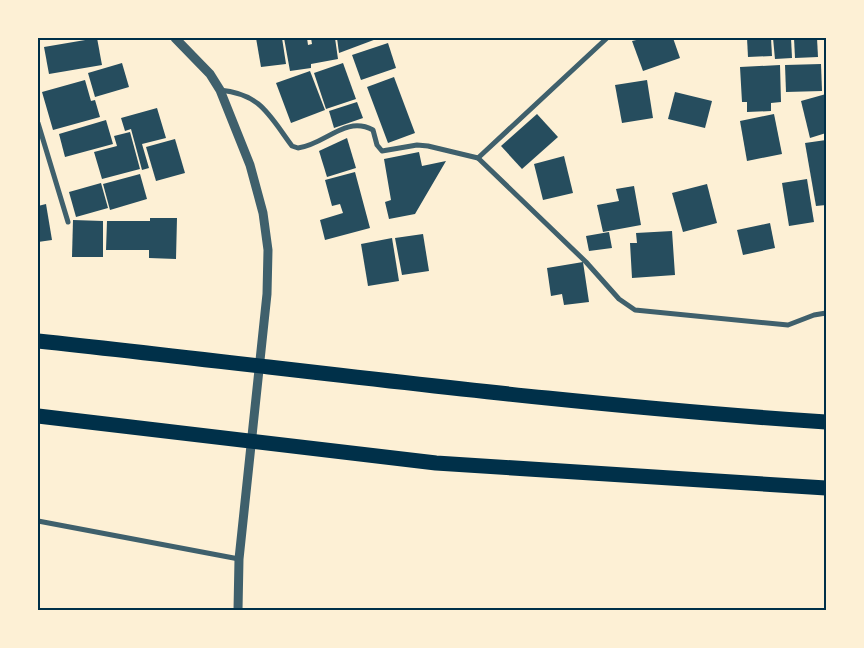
<svg xmlns="http://www.w3.org/2000/svg" width="864" height="648" viewBox="0 0 864 648" font-family="Rubik,sans-serif">
  <style>
    .building { fill: #264d5e }
    .lines { fill: none; stroke-linecap: round; stroke-linejoin: round }
    .minor { stroke: #3f606c; stroke-width: 5 }
    .tertiary { stroke: #3f606c; stroke-width: 9 }
    .motorway { stroke: #003049; stroke-width: 15 }
    .neatline { fill: none; stroke: #003049; stroke-width: 2 }
  </style>
  <rect width="100%" height="100%" fill="#fdf0d5"/>
  <g class="building">
    <polygon points="97,38 102,65 49,74 44,47"/>
    <polygon points="256,38 282,38 286,64 261,67"/>
    <polygon points="284,38 307,38 308,45 312,44 311,38 335,38 338,59 311,64 311,68 290,71"/>
    <polygon points="337,38 379,38 339,53"/>
    <polygon points="645,38 673,38 680,58 643,71 632,41"/>
    <polygon points="747,38 771,38 772,56 748,57"/>
    <polygon points="773,38 791,38 792,58 775,59"/>
    <polygon points="794,38 817,38 818,57 795,58"/>
    <polygon points="388,43 396,68 361,80 352,55"/>
    <polygon points="122,63 129,87 95,97 88,73"/>
    <polygon points="343,63 356,99 326,109 314,73"/>
    <polygon points="821,64 822,91 786,92 785,65"/>
    <polygon points="780,65 781,102 771,103 771,111 747,112 747,102 742,102 740,67"/>
    <polygon points="310,71 325,110 291,123 276,83"/>
    <polygon points="394,77 415,133 388,143 367,87"/>
    <polygon points="85,80 91,101 95,100 100,117 53,130 42,92"/>
    <polygon points="647,80 653,118 622,123 615,85"/>
    <polygon points="675,92 712,101 705,128 668,119"/>
    <polygon points="826,94 826,133 810,138 801,101"/>
    <polygon points="357,102 363,118 334,128 329,111"/>
    <polygon points="157,108 166,138 142,144 149,168 142,170 131,129 125,131 121,118"/>
    <polygon points="537,114 558,137 522,169 501,146"/>
    <polygon points="774,114 782,154 747,161 740,121"/>
    <polygon points="106,120 113,144 65,157 59,134"/>
    <polygon points="130,132 140,169 102,179 94,152 117,146 114,136"/>
    <polygon points="347,138 356,168 327,177 319,151"/>
    <polygon points="175,139 185,173 156,181 146,147"/>
    <polygon points="826,140 826,205 816,206 805,143"/>
    <polygon points="419,152 422,166 446,161 415,214 389,219 385,202 391,200 384,159"/>
    <polygon points="564,156 573,193 543,200 534,164"/>
    <polygon points="355,172 370,228 325,240 320,220 343,213 340,204 332,206 325,180"/>
    <polygon points="140,174 147,199 110,210 103,184"/>
    <polygon points="807,179 814,222 789,226 782,183"/>
    <polygon points="101,183 108,208 76,217 69,192"/>
    <polygon points="707,184 717,223 683,232 672,193"/>
    <polygon points="634,186 641,225 603,232 597,205 619,201 616,189"/>
    <polygon points="46,204 52,240 38,242 38,206"/>
    <polygon points="150,218 177,218 176,259 149,258 149,250 106,250 107,221 150,221"/>
    <polygon points="73,220 103,221 103,257 72,257"/>
    <polygon points="770,223 775,248 743,255 737,230"/>
    <polygon points="672,231 675,275 632,278 630,243 637,243 636,233"/>
    <polygon points="609,232 612,248 589,251 586,236"/>
    <polygon points="423,234 429,271 402,275 395,238"/>
    <polygon points="392,238 399,281 368,286 361,244"/>
    <polygon points="583,262 589,302 564,305 562,294 551,296 547,268"/>
  </g>
  <g class="lines">
    <g class="minor">
      <path d="M220,90C261,94 269,115 292,146L298,148C325,145 345,115 373,130L377,145L382,151L417,145L428,146L478,158L586,262L619,299L635,310L788,325L814,315L826,313"/>
      <polyline points="38,123 68,222"/>
      <polyline points="478,158 607,38"/>
      <polyline points="38,521 239,559"/>
    </g>
    <polyline class="tertiary" points="175,38 210,74 220,90 250,165 263,213 268,250 267,294 239,559 238,610"/>
    <g class="motorway">
      <path d="M38,341C300,369 563,405 826,422"/>
      <polyline points="38,416 436,463 826,488"/>
    </g>
  </g>
  <rect width="864" height="648" fill="none" stroke="#fdf0d5" stroke-width="78"/>
  <rect x="39" y="39" width="786" height="570" class="neatline"/>
</svg>
